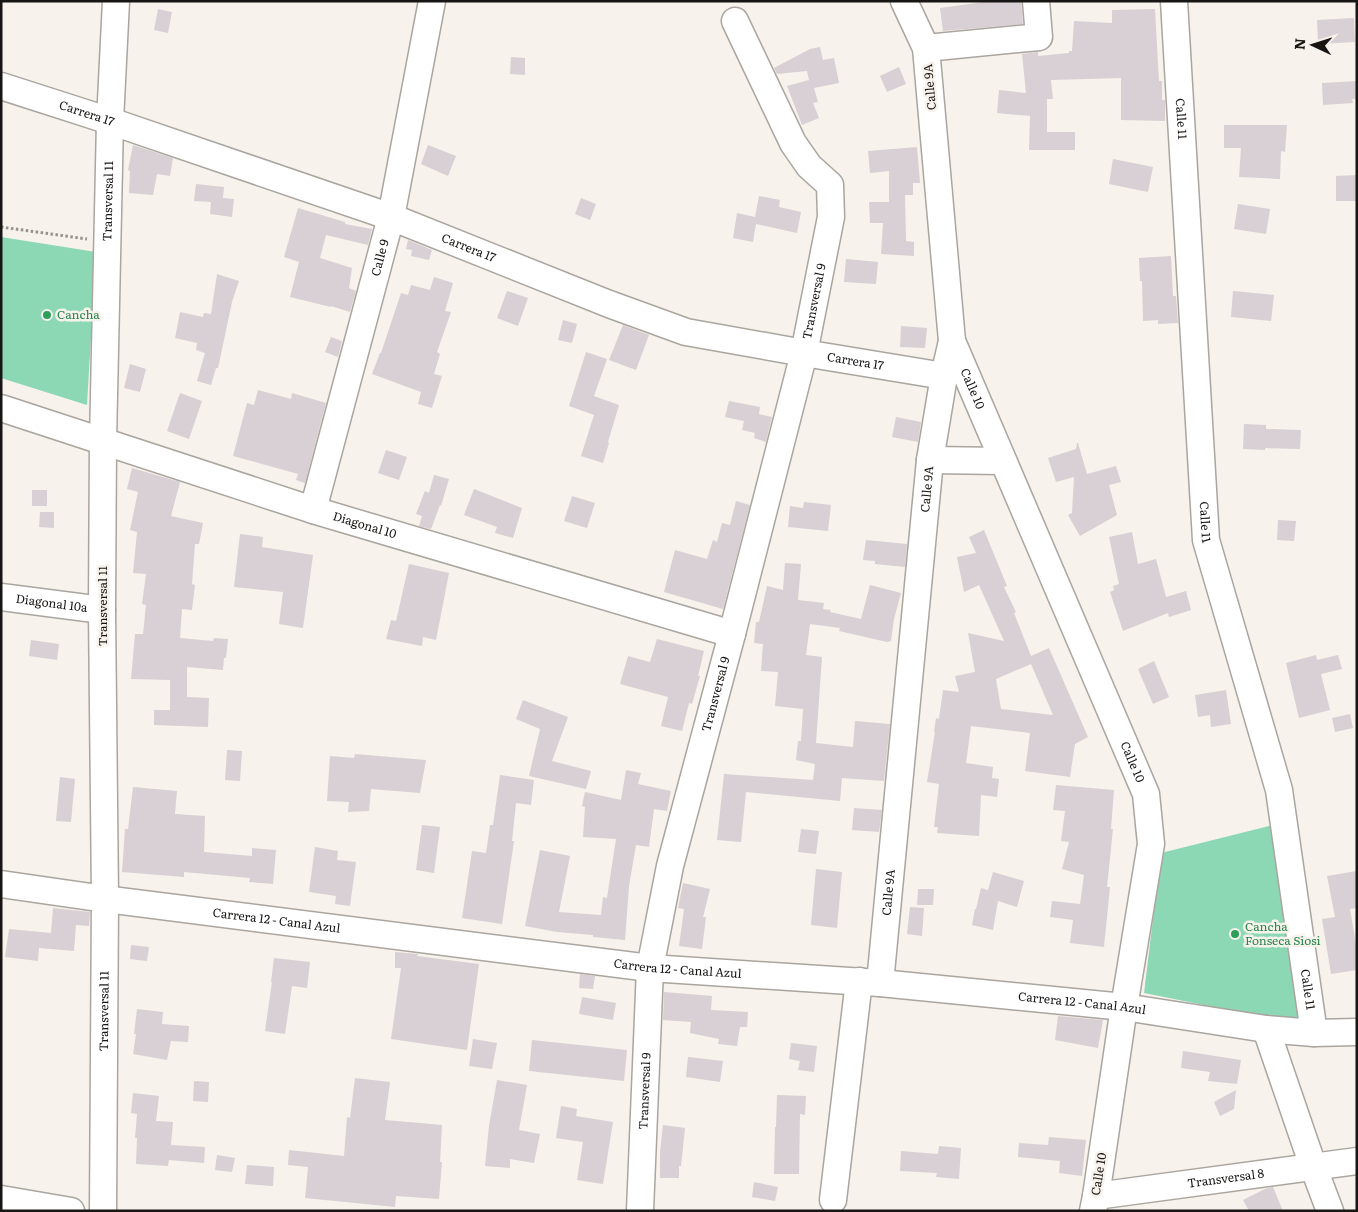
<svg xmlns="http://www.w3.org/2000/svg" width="1358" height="1212" viewBox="0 0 1358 1212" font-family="Literata,serif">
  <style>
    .green { fill: #8cd8b5 }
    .building { fill: #d8d0d4; fill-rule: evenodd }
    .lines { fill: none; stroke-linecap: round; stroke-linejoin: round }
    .minor-casing { stroke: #aaa59e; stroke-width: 29 }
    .path { stroke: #95928d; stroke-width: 3; stroke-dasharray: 2.5 2.5; stroke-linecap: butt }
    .minor { stroke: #fff; stroke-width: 26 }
    .leisure-dot { fill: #2e9e5b; stroke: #f7f2eb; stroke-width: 2 }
    .labels { text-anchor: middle; stroke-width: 5; stroke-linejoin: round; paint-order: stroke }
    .street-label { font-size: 12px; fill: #181614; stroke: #f7f2eb }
    .leisure-label { font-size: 12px; fill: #27864d; stroke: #f7f2eb; text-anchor: start }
  </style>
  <rect width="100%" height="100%" fill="#f7f2eb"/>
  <g class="green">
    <polygon points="1,237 96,252 87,405 1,378"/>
    <polygon points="1273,825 1299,1024 1144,993 1161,853"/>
  </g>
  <g class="building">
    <polygon points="991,1 1021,1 1023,24 943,31 940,8"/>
    <polygon points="158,9 172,12 168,33 154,30"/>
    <polygon points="1155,9 1159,81 1162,81 1162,100 1165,100 1165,121 1121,120 1121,78 1051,80 1053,99 1047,99 1047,132 1075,132 1075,150 1029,150 1030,116 997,113 999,90 1026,93 1022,54 1038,52 1038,56 1069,53 1069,51 1072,51 1074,21 1112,23 1112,10"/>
    <polygon points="1354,18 1355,42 1318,44 1317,20"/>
    <polygon points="820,47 823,60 834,58 839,83 814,88 818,102 813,103 819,118 802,125 787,86 809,80 807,71 777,74 774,68 810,49"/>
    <polygon points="511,57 525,58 525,75 510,74"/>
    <polygon points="899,67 906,84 887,92 880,76"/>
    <polygon points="1357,81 1357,99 1352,99 1353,103 1323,105 1322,83"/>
    <polygon points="1224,125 1287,125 1285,152 1281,151 1280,179 1239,177 1241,148 1224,148"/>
    <polygon points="133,145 173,158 170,176 157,174 153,195 129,193 130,171 128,170"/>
    <polygon points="428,145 456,156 448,176 421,164"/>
    <polygon points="917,147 920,183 913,183 913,195 905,195 906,241 914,242 914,256 881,254 883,223 870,223 869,202 889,202 889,171 870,173 868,151"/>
    <polygon points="1113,159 1153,167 1148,192 1109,184"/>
    <polygon points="1357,175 1357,201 1336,201 1336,176"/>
    <polygon points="196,184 224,187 223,198 234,199 232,217 210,214 211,202 194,201"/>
    <polygon points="759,196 780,200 779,207 801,212 797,233 756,224 753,242 733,238 737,213 755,217"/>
    <polygon points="581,198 596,204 590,220 575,214"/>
    <polygon points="1238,204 1270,209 1266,234 1234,229"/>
    <polygon points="298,208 345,222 345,224 372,229 368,245 326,235 320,258 352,268 349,288 356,291 350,312 331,306 331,307 290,297 299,262 284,257"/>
    <polygon points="408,240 432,250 429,260 411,256 412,250 406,249"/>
    <polygon points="1171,256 1173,296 1176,296 1178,323 1158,324 1158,320 1143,321 1142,281 1140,281 1139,258"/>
    <polygon points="846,259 878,262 876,284 844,282"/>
    <polygon points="217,274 239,281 232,302 218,368 216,368 211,385 197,381 205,353 196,350 197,343 175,338 180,312 203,317 204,313 211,314"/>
    <polygon points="434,277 453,283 445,311 451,312 437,352 440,354 434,374 442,376 432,408 418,404 421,392 372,374 380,353 381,353 401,293 408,295 411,285 430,290"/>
    <polygon points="507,291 528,298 518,326 497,318"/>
    <polygon points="1233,291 1274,295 1271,321 1231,317"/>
    <polygon points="563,320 577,324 572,343 558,340"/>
    <polygon points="623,325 649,335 636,370 609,360"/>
    <polygon points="901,326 927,328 925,348 900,347"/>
    <polygon points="331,337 342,341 338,357 325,352"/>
    <polygon points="586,352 607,359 594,396 619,405 608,442 609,443 603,463 581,456 594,415 569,406"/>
    <polygon points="130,364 146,369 140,392 124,388"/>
    <polygon points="258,390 291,399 292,393 326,403 305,483 296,480 298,474 233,456 247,403 254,405"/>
    <polygon points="180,393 202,401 189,439 167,431"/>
    <polygon points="729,401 760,407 759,414 772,417 766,442 754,438 755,433 742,430 744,421 725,417"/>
    <polygon points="896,417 921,422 918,442 892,437"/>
    <polygon points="1244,424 1266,425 1266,429 1301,430 1300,449 1265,448 1265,450 1243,449"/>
    <polygon points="1077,443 1078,443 1087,474 1116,466 1121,482 1109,485 1117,515 1080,536 1068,515 1072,513 1074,477 1056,482 1048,458 1076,449"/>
    <polygon points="386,450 407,457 399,480 378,473"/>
    <polygon points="132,468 180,482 171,516 203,523 199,544 195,544 192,584 195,585 192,610 182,609 180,638 213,641 214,638 228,639 226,658 224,658 223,670 187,667 187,697 209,698 208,727 154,725 154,710 170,710 170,680 131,679 135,634 143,634 146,605 142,604 146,574 133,573 137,532 130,530 138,492 127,489"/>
    <polygon points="434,475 449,479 441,506 440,505 431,529 419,526 422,516 416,514 425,491 429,493"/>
    <polygon points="474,489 522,508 513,538 495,533 497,527 464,515"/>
    <rect x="32" y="490" width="15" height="16"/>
    <polygon points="572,496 595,503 587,528 564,521"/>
    <polygon points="736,501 750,505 723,609 664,592 675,550 707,559 713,540 717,542 722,523 730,525"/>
    <polygon points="804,502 831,505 828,531 788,527 790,506 803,508"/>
    <polygon points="40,512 54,512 54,528 39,527"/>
    <polygon points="1278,520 1296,521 1294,541 1277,540"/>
    <path d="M984,530L1007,586L1004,587L1016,612L1014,613L1031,656L1049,648L1088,737L1075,744L1070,777L1025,771L1030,733L971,726L966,763L993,767L992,778L999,779L997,797L981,795L979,836L937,833L938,827H934L939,784L927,782L935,732H934L936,718L939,719L943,690L959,692L955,676L975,672L968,633L1004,641L979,585L964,592L957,557L976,553L969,537ZM1031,664L1053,715L1001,709L996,679Z"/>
    <polygon points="1132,532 1138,564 1156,559 1166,597 1186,591 1191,610 1169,617 1168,613 1123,631 1110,592 1114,590 1113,586 1119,584 1109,537"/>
    <polygon points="240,534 263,537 262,547 313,555 303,628 279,624 283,592 234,587"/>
    <polygon points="866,540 907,544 905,567 875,564 875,561 863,560"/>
    <polygon points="785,563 801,564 798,600 824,603 823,609 831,610 830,612 861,619 870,585 901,593 894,619 891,641 887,642 839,631 840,628 810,624 806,655 822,657 816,743 853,747 855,721 890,724 884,781 842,778 840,801 746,792 741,842 717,840 724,774 813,780 815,764 796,760 798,741 801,741 803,709 775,706 778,672 761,671 763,644 754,643 756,622 759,622 767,586 783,590"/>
    <polygon points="409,564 449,573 436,640 423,637 422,646 386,639 391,620 396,621"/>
    <polygon points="657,639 704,651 698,676 700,676 692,704 689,703 682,731 661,726 668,697 620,684 628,656 650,662"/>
    <polygon points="31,640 59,644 57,660 29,656"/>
    <polygon points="1316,655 1317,660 1338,655 1342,669 1321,674 1330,710 1299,718 1286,663"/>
    <polygon points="1154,661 1169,697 1153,704 1138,669"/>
    <polygon points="1226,690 1231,724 1211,727 1210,715 1198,717 1195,695"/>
    <polygon points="523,700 568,717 552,761 591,771 586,789 529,776 540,729 516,719"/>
    <polygon points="1350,714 1353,728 1335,732 1332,718"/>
    <polygon points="227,750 242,751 240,781 225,780"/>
    <polygon points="355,754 426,760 420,793 371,789 369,811 348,812 349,802 327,801 330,756 354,758"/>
    <polygon points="626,770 641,773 638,784 671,791 667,811 654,809 649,847 636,845 629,886 625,940 593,937 593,935 557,932 525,926 540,850 570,856 559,912 601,915 603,897 607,898 616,839 583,837 585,807 582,806 585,792 621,800"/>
    <polygon points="500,775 534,780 531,805 516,803 512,841 514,841 502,924 462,918 472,851 486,853 490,825 493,825"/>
    <polygon points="60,777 75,779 71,822 56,821"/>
    <polygon points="1056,785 1114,790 1111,829 1113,829 1107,887 1110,887 1104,947 1070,943 1073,920 1050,917 1052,901 1080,904 1084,875 1062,869 1069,842 1061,841 1065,811 1053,810"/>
    <polygon points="133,787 177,791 175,814 205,816 204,852 252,856 252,848 276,850 273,884 249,882 250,878 184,872 184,877 122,872 125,829 128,829"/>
    <polygon points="854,808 882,810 879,832 852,830"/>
    <polygon points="422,825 440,827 434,873 416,870"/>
    <polygon points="801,829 819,831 816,854 798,852"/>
    <polygon points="315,847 338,851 337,860 356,862 350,906 335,904 336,896 309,892"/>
    <polygon points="816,869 842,872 837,928 811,925"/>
    <polygon points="1357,871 1357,908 1350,909 1357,950 1357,970 1331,974 1322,919 1335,917 1327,876"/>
    <polygon points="993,872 1024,881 1017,907 998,901 993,930 972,925 975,909 976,909 981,888 988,890"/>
    <polygon points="683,883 710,889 703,917 706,917 702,949 679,946 684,909 678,908"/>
    <polygon points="918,889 934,889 933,905 917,905"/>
    <polygon points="910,907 924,908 922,936 907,934"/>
    <polygon points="53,908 90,912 89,926 76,925 74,951 39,948 38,961 5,957 9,929 51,933"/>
    <polygon points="131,945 149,947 147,961 130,959"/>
    <polygon points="395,952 418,954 417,956 479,964 467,1050 391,1039 401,968 395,968"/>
    <polygon points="274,958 310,962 307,988 292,986 285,1034 265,1031 272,982 271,982"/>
    <polygon points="580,974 595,976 593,989 579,988"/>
    <polygon points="664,992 712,996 711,1010 748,1012 747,1027 740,1027 737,1046 718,1044 719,1039 690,1033 691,1022 663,1020"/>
    <polygon points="582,997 616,1003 613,1020 579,1014"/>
    <polygon points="137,1009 163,1012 162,1024 189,1026 188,1042 171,1041 167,1060 133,1054 136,1034 134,1034"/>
    <polygon points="1058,1016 1103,1020 1098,1048 1055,1040"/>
    <polygon points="473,1039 497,1043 492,1069 469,1066"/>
    <polygon points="532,1040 627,1050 624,1081 529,1071"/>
    <polygon points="791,1043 817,1046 814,1072 798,1070 800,1061 789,1059"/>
    <polygon points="1183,1051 1241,1060 1237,1084 1208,1081 1210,1072 1181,1068"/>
    <polygon points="688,1057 723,1061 720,1082 686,1077"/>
    <polygon points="355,1078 390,1082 385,1120 442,1125 440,1162 442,1162 439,1199 396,1196 395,1207 305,1198 308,1167 288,1165 289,1150 344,1156 347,1117 350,1118"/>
    <polygon points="497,1080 527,1085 519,1130 540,1134 534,1163 510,1159 510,1168 485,1166 489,1126"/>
    <polygon points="194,1081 209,1082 208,1102 193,1101"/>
    <polygon points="1236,1090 1234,1109 1220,1116 1214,1102"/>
    <polygon points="133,1093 159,1096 156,1121 173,1122 171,1145 205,1147 204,1163 169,1160 168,1166 136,1164 137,1138 135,1138 137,1114 131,1113"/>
    <polygon points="777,1095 806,1096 805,1115 800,1114 799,1174 774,1174 775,1127 776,1127"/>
    <polygon points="561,1106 577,1109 576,1116 613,1122 603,1184 577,1180 583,1142 556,1138"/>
    <polygon points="663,1125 685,1128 681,1166 679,1166 679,1178 660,1178 660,1152"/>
    <polygon points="1049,1137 1086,1140 1082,1176 1059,1173 1060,1161 1018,1157 1019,1143 1048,1145"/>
    <polygon points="939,1146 961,1148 959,1179 936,1177 937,1173 900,1171 901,1151 938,1154"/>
    <polygon points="217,1155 235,1158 232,1172 215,1170"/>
    <polygon points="247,1165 274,1167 273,1186 245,1184"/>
    <polygon points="754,1182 778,1187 775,1201 752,1197"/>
    <polygon points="1273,1187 1283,1211 1249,1211 1243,1200 1265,1189"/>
  </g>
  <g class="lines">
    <defs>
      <g id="minor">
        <path id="s1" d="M1174,1L1206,540L1279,790L1314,1033"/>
        <polyline points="926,48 1039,37 1036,1"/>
        <path id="s2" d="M1,86L110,121L391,217L609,304L686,332L804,353L944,376"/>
        <path id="s3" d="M952,341L1146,794L1151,844L1124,1007L1096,1196L1093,1211"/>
        <path id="s4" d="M1,408L313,510L732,634"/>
        <polyline points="930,460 1003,461"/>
        <path id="s5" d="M313,510L391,217L432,1"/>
        <path id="s6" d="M1,597L102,610"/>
        <path id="s7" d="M1,884L105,899L650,968L880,983L1124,1007L1266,1029L1314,1033L1357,1032"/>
        <path id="s8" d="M880,983L930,460L944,376L952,341L926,48L904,1"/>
        <polyline points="1266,1029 1313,1166 1330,1211"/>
        <path id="s9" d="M1096,1196L1357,1161"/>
        <polyline points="1,1199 71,1211"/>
        <polyline points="833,1200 859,981"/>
        <path id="s10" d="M103,1211L105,899L102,610L103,441L110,121L116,1"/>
        <path id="s11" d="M640,1211L650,968L670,866L732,634L804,353L831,217L830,185L809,166L793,143L735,21"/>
      </g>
    </defs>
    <use href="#minor" class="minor-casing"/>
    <polyline class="path" points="1,227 87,239"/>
    <use href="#minor" class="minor"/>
  </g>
  <g class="leisure-dot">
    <circle cx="47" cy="315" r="5"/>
    <circle cx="1235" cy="934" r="5"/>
  </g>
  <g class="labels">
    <g class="street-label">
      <text transform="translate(930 87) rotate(-95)" y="4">Calle 9A</text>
      <text dy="4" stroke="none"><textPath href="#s2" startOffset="90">Carrera 17</textPath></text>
      <text dy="4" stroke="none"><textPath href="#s1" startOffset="118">Calle 11</textPath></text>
      <text dy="4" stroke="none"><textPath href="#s10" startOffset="1010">Transversal 11</textPath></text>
      <text dy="4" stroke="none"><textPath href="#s2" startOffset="495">Carrera 17</textPath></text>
      <text dy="4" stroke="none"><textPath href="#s5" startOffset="261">Calle 9</textPath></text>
      <text dy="4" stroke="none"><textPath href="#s11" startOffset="930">Transversal 9</textPath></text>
      <text dy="4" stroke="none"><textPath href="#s2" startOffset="900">Carrera 17</textPath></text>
      <text dy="4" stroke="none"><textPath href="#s3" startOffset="52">Calle 10</textPath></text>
      <text dy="4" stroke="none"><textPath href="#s8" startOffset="496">Calle 9A</textPath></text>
      <text dy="4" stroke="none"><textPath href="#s1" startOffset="522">Calle 11</textPath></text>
      <text dy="4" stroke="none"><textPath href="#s4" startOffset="382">Diagonal 10</textPath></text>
      <text dy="4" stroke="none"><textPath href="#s6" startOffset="51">Diagonal 10a</textPath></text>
      <text transform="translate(103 606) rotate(-90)" y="4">Transversal 11</text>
      <text dy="4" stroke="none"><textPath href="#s11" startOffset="525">Transversal 9</textPath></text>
      <text dy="4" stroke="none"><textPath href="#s3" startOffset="458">Calle 10</textPath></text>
      <text dy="4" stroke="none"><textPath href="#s8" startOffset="91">Calle 9A</textPath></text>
      <text dy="4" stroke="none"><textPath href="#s7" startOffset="278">Carrera 12 - Canal Azul</textPath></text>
      <text dy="4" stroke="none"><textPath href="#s7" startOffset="682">Carrera 12 - Canal Azul</textPath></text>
      <text dy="4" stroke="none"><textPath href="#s1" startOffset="1002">Calle 11</textPath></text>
      <text dy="4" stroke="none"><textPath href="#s7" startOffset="1088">Carrera 12 - Canal Azul</textPath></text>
      <text dy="4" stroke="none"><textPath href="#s10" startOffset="200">Transversal 11</textPath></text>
      <text dy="4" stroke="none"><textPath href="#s11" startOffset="120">Transversal 9</textPath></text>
      <text transform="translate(1099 1174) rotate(-81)" y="4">Calle 10</text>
      <text dy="4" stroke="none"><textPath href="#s9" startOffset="131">Transversal 8</textPath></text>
    </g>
    <g class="leisure-label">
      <text x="57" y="319">Cancha</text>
      <text x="1245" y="931">Cancha<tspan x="1245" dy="14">Fonseca Siosi</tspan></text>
    </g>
  </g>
  <rect width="1358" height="1212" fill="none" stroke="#181614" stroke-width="5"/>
  <g transform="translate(1313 45) rotate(274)" stroke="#f7f2eb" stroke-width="4" paint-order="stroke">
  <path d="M0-4L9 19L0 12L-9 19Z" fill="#181614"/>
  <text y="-8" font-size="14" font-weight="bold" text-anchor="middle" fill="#181614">N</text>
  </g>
</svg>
